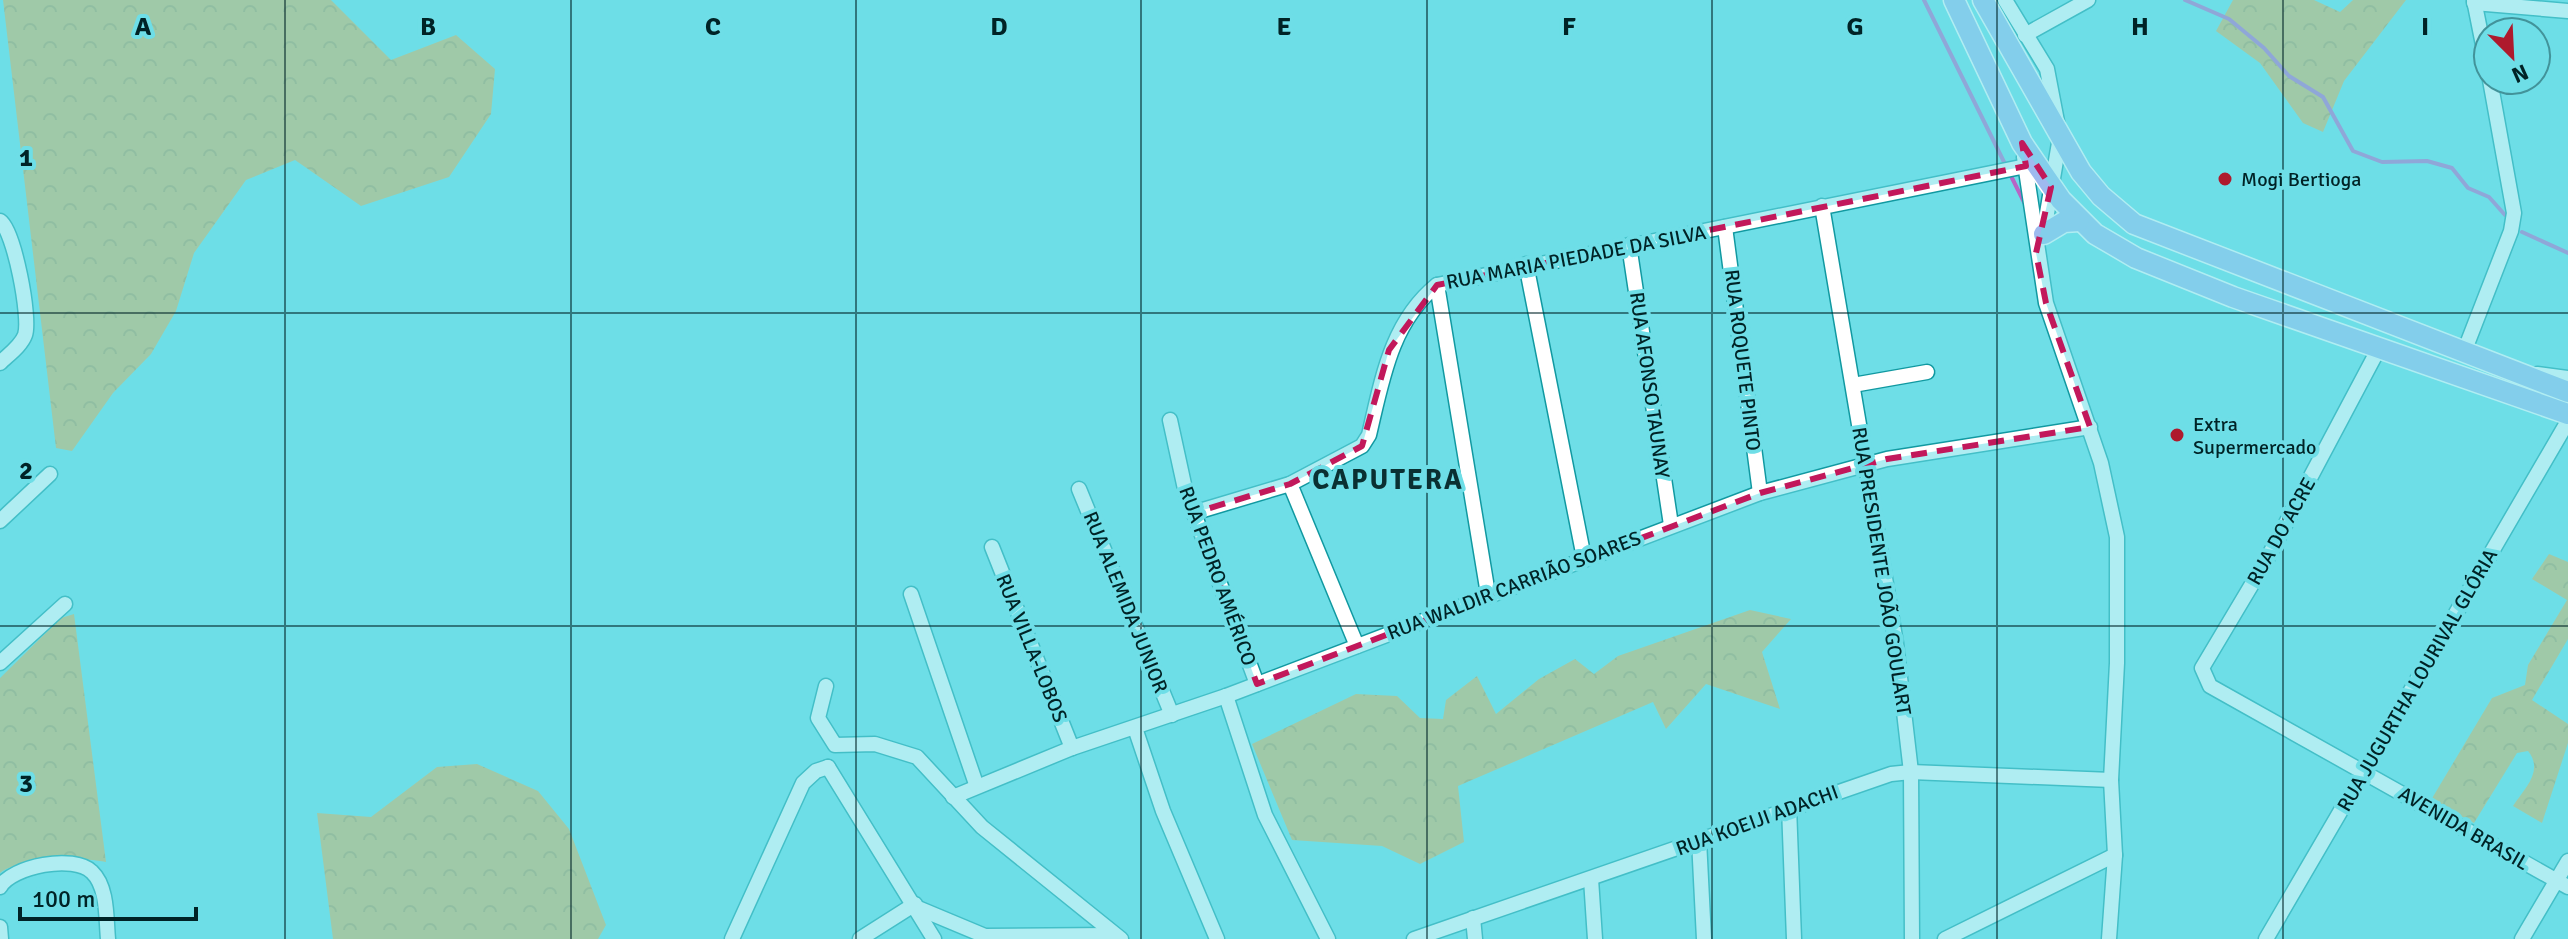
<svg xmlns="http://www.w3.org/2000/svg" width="2568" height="939" viewBox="0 0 2568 939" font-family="Signika,sans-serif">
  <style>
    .forest { fill: url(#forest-crowns) }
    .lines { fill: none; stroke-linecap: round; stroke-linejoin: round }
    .stream { stroke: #b865c5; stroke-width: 4 }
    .street-casing { stroke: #1199a1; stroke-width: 17 }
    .primary-casing { stroke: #fff; stroke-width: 23 }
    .street { stroke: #fff; stroke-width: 14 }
    .primary { stroke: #9ebaef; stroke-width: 20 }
    .marked { fill: none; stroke: #c2185b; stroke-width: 6; stroke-dasharray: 16 10; stroke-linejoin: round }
    .grid { fill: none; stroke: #002326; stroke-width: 2; stroke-opacity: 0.55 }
    .poi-dot { fill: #ae1a2d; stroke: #6edee7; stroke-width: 3 }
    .labels { text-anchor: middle; stroke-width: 8; stroke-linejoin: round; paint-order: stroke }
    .poi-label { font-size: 20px; fill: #002326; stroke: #6edee7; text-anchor: start }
    .street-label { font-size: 20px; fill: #002326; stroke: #6edee7 }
    .district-label { font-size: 28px; font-weight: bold; letter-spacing: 2px; fill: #0a3032; stroke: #6edee7 }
    .grid-label { font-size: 26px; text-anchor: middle; font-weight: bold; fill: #002326; stroke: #6edee7; stroke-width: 8; stroke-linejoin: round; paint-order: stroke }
  </style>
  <defs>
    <pattern id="forest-crowns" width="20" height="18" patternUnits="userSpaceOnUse" patternTransform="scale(2)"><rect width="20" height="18" fill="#dcb05b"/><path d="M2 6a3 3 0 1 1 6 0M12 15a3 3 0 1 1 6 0" fill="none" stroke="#bb974f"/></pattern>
  </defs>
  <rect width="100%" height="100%" fill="#6edee7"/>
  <g class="forest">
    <polygon points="3,0 331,0 391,60 456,35 495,69 491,114 449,177 361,206 295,160 246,180 194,253 176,311 151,354 113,393 72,451 56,448"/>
    <polygon points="2233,0 2314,0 2340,12 2353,0 2406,0 2344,81 2323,132 2303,123 2260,63 2216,31"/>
    <path d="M2549,554L2568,562V639L2532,700L2568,724V743L2542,823L2513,806C2525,788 2544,771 2528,751L2517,753L2474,823L2431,800L2492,698L2525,685L2528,665L2567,600L2532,579Z"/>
    <polygon points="1750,610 1791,619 1762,652 1780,709 1706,684 1666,729 1653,702 1458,786 1464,842 1420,864 1382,846 1292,840 1252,744 1356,694 1397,696 1420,718 1443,719 1446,700 1477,676 1496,714 1539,679 1575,659 1594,674 1618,656"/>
    <path d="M74,614L106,862C79,857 23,856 0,873V678L61,618Z"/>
    <polygon points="477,764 538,791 569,829 606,925 598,939 333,939 317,813 371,817 437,767"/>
  </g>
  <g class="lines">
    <g class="stream">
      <polyline points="1924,0 2006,166"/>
      <polyline points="2185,0 2229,19 2264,48 2289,76 2323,97 2353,151 2382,162 2427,161 2452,168 2468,188 2489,197 2505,215"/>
      <polyline points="2010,174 2024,202"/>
      <polyline points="2522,232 2568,253"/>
    </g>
    <defs>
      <g id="street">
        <polyline points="2005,0 2047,69 2060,137 2043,237"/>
        <polyline points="2474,0 2488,70"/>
        <polyline points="2474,3 2568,11"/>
        <polyline points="2025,35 2088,0"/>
        <polyline points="2024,157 2046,303 2101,463 2117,537 2117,663 2111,780 2115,855 2109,939"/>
        <polyline points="1822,206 1896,643 1911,772 1912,939"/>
        <path d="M0,221C14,230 31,318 25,335C21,346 8,355 0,363"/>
        <polyline points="1725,227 1760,493"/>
        <polyline points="1629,245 1671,525"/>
        <polyline points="1526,264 1584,558"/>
        <polyline points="1437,285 1488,594"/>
        <polyline points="2378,350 2267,559 2202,668 2210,686 2568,887"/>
        <polyline points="2464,352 2511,231 2514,213 2490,80"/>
        <polyline points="2537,374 2568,378"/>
        <polyline points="1853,385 1927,372"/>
        <polyline points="1170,420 1185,489 1257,684"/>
        <polyline points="1290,484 1357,646"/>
        <polyline points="1079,489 1172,715"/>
        <path d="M1193,513L1290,484L1362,446L1369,435C1382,380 1391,322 1437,285L2026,166"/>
        <polyline points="0,521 50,474"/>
        <polyline points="992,547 1072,748"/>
        <polyline points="911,594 976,784"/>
        <polyline points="0,663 65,604"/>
        <polyline points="826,686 818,718 835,745 875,744 917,757 982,827 1121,939"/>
        <polyline points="1226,696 1265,815 1328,939"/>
        <polyline points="1135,728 1163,811 1217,939"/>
        <polyline points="828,767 934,939"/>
        <polyline points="953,797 1072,748 1226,696 1760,493 1887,459 2090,427"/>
        <polyline points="1789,807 1794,939"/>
        <polyline points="1699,840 1704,939"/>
        <polyline points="1591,879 1595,939"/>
        <path d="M0,887C12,866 74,854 92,872C108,887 106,919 108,939"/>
        <polyline points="918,908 985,936 1114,935"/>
        <polyline points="1473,918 1475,939"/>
        <polyline points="0,927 1,939"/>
        <polyline points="732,939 803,783 816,771 828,767"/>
        <polyline points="860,939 915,904"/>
        <polyline points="1414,939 1891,774 1911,772 2111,780"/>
        <polyline points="1945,939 2115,855"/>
        <polyline points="2266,939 2568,421"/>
        <polyline points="2522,939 2568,861"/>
      </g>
      <g id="primary">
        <polyline points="1954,0 2022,143 2061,200 2095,234 2136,258 2233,297 2568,414"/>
        <polyline points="1983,0 2081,172 2101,196 2134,224 2568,392"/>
        <polyline points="2044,234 2064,222 2079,221"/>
      </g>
    </defs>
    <use href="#street" class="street-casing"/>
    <use href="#primary" class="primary-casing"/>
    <use href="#street" class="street"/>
    <use href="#primary" class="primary"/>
  </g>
  <path d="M0 0H2568V939H0ZM2022,143L2051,187L2036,253L2046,303L2090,427L1887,459L1760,493L1257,684L1193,513L1290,484L1362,446L1389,350L1437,285L2026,166Z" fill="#6edee7" fill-opacity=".55" fill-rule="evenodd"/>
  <path class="marked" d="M2022,143L2051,187L2036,253L2046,303L2090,427L1887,459L1760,493L1257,684L1193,513L1290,484L1362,446L1389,350L1437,285L2026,166Z"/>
  <path class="grid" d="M285,0V939M571,0V939M856,0V939M1141,0V939M1427,0V939M1712,0V939M1997,0V939M2283,0V939M0,313H2568M0,626H2568"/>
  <g class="poi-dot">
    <circle cx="2225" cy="179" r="8"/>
    <circle cx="2177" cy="435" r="8"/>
  </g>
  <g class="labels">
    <g class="poi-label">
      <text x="2241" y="186">Mogi Bertioga</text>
      <text x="2193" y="431">Extra<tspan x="2193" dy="23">Supermercado</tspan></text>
    </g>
    <g class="street-label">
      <text transform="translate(1576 257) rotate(-11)" y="7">RUA MARIA PIEDADE DA SILVA</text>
      <text transform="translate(1743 360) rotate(83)" y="7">RUA ROQUETE PINTO</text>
      <text transform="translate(1650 385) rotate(82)" y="7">RUA AFONSO TAUNAY</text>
      <text transform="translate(2281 531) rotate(-61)" y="7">RUA DO ACRE</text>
      <text transform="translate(1882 571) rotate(81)" y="7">RUA PRESIDENTE JOÃO GOULART</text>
      <text transform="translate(1218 576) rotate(70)" y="7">RUA PEDRO AMÉRICO</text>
      <text transform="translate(1514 585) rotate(-21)" y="7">RUA WALDIR CARRIÃO SOARES</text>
      <text transform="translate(1126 602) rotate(68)" y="7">RUA ALEMIDA JUNIOR</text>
      <text transform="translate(1032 648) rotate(68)" y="7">RUA VILLA-LOBOS</text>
      <text transform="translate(2417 680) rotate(-60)" y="7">RUA JUGURTHA LOURIVAL GLÓRIA</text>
      <text transform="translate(1757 820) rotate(-20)" y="7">RUA KOEIJI ADACHI</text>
      <text transform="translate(2464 828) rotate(30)" y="7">AVENIDA BRASIL</text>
    </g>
    <g class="district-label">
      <text x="1388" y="489">CAPUTERA</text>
    </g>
  </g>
  <g class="grid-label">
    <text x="143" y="35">A</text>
    <text x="428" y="35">B</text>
    <text x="713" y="35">C</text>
    <text x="999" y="35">D</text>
    <text x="1284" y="35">E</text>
    <text x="1569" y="35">F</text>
    <text x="1855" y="35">G</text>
    <text x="2140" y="35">H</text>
    <text x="2425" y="35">I</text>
    <text x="26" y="166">1</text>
    <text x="26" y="479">2</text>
    <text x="26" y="792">3</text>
  </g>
  <g transform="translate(2512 56) rotate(156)"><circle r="38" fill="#6edee7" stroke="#42939a" stroke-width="2"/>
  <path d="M0-6L14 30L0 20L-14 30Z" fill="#ae1a2d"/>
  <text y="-12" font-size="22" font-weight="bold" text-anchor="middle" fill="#002326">N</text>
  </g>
  <path d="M20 907v12h176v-12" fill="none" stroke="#002326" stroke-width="4"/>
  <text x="32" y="907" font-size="24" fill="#002326" stroke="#6edee7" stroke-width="6" paint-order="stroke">100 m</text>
</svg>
